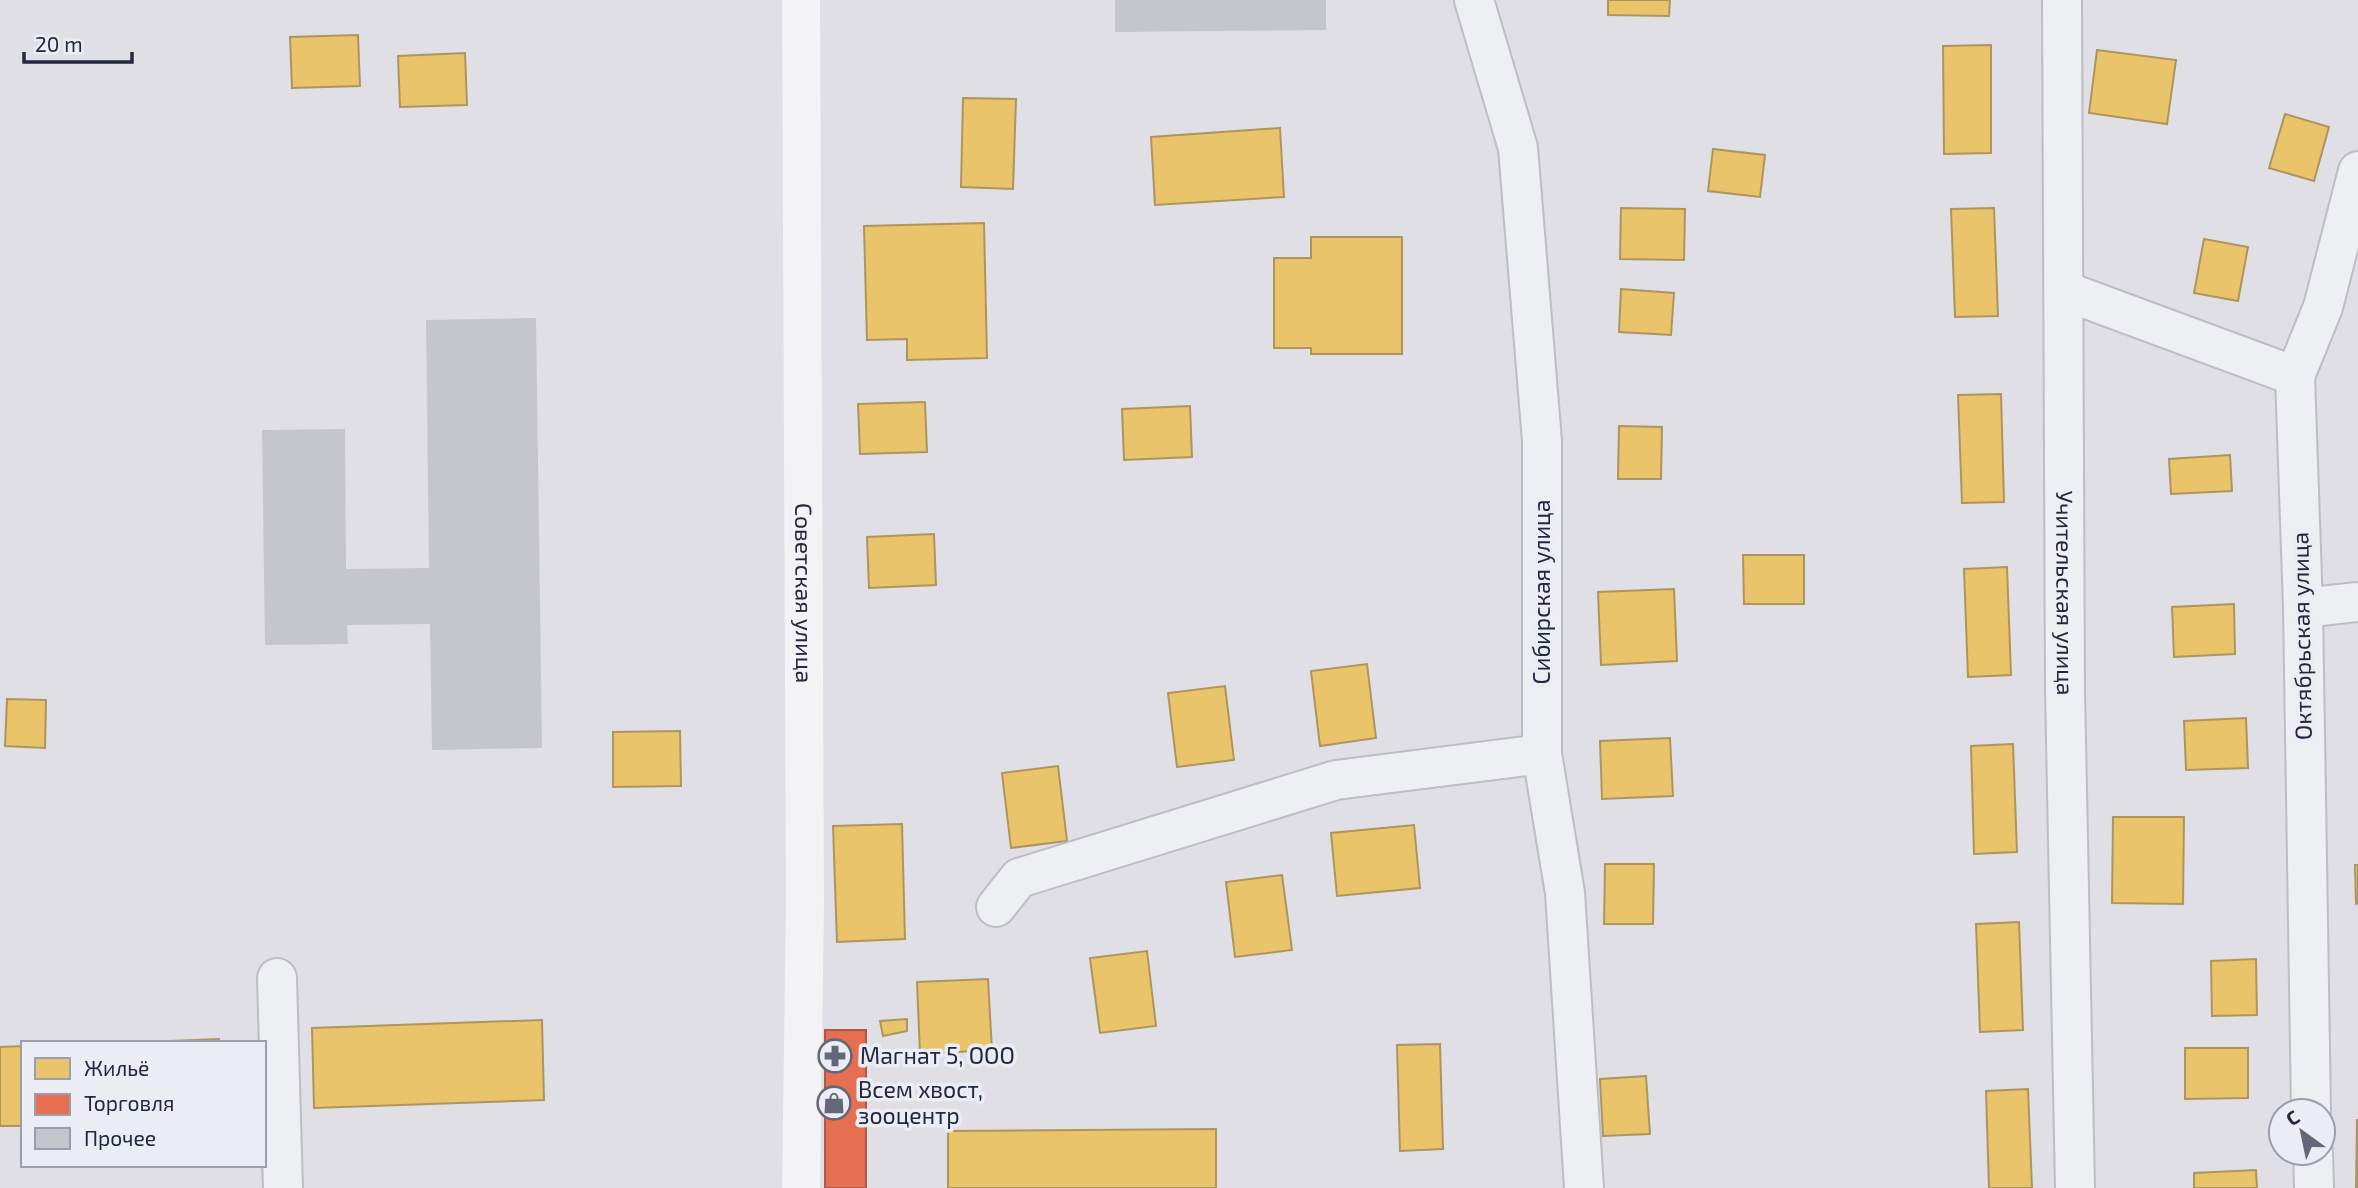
<svg xmlns="http://www.w3.org/2000/svg" width="2358" height="1188" viewBox="0 0 2358 1188" font-family="'Exo 2',sans-serif">
  <style>
    .homes { fill: #e9c46a; stroke: #ae955d; stroke-width: 2 }
    .shops { fill: #e76f51; stroke: #ac594c; stroke-width: 2 }
    .building { fill: #c5c5cc }
    .lines { fill: none; stroke-linecap: round; stroke-linejoin: round }
    .street-casing { stroke: #bdbdc3; stroke-width: 42 }
    .street { stroke: #eeeff2; stroke-width: 38 }
    .secondary { stroke: #f3f3f5; stroke-width: 38 }
    .labels { text-anchor: middle; stroke-width: 7; stroke-linejoin: round; paint-order: stroke }
    .street-label { font-size: 23px; fill: #24273f; stroke: #ebedf5 }
    .poi-label { font-size: 23px; fill: #24273f; stroke: #ebedf5; text-anchor: start }
  </style>
  <rect width="100%" height="100%" fill="#dfdfe5"/>
  <g class="homes">
    <polygon points="1608,0 1670,0 1669,16 1608,15"/>
    <polygon points="358,35 360,86 292,88 290,37"/>
    <polygon points="1991,45 1991,153 1944,154 1943,46"/>
    <polygon points="2097,50 2176,60 2167,124 2089,113"/>
    <polygon points="465,53 467,105 400,107 398,56"/>
    <polygon points="963,98 1016,99 1013,189 961,187"/>
    <polygon points="2285,114 2329,127 2314,181 2269,168"/>
    <polygon points="1280,128 1284,197 1155,205 1151,137"/>
    <polygon points="1713,149 1765,155 1760,197 1708,191"/>
    <polygon points="1621,208 1685,209 1684,260 1620,259"/>
    <polygon points="1994,208 1998,316 1955,317 1951,209"/>
    <polygon points="984,223 987,358 907,360 907,339 867,340 864,226"/>
    <polygon points="1311,237 1402,237 1402,354 1311,354 1311,348 1274,348 1274,258 1311,258"/>
    <polygon points="2204,239 2248,247 2238,301 2194,293"/>
    <polygon points="1621,289 1674,293 1671,335 1619,332"/>
    <polygon points="2001,394 2004,502 1962,503 1958,395"/>
    <polygon points="925,402 927,452 860,454 858,404"/>
    <polygon points="1190,406 1192,457 1124,460 1122,409"/>
    <polygon points="1619,426 1662,427 1661,479 1618,479"/>
    <polygon points="2230,455 2232,491 2171,494 2169,459"/>
    <polygon points="934,534 936,585 869,588 867,537"/>
    <polygon points="1743,555 1804,555 1804,604 1744,604"/>
    <polygon points="2007,567 2011,675 1968,677 1964,569"/>
    <polygon points="1674,589 1677,661 1601,665 1598,592"/>
    <polygon points="2234,604 2235,654 2174,657 2172,607"/>
    <polygon points="1367,664 1376,738 1320,746 1311,671"/>
    <polygon points="1225,686 1234,760 1177,767 1168,693"/>
    <polygon points="7,699 46,700 45,748 5,746"/>
    <polygon points="2246,718 2248,768 2186,770 2184,721"/>
    <polygon points="680,731 681,786 613,787 613,732"/>
    <polygon points="1670,738 1673,796 1602,799 1600,741"/>
    <polygon points="2013,744 2017,852 1974,854 1971,746"/>
    <polygon points="1058,766 1067,841 1011,848 1002,773"/>
    <polygon points="2113,817 2184,817 2183,904 2112,903"/>
    <polygon points="902,824 905,939 837,942 833,826"/>
    <polygon points="1414,825 1420,888 1337,896 1331,833"/>
    <polygon points="1605,864 1654,864 1653,924 1604,924"/>
    <polygon points="2355,865 2358,865 2358,903 2356,904"/>
    <polygon points="1282,875 1292,950 1235,957 1226,882"/>
    <polygon points="2019,922 2023,1030 1980,1032 1976,924"/>
    <polygon points="1147,951 1156,1026 1100,1033 1090,958"/>
    <polygon points="2256,959 2257,1015 2212,1016 2211,961"/>
    <polygon points="988,979 992,1050 920,1054 917,982"/>
    <polygon points="907,1019 907,1031 883,1036 880,1021"/>
    <polygon points="542,1020 544,1100 314,1108 312,1028"/>
    <polygon points="219,1039 219,1043 119,1043"/>
    <polygon points="1440,1044 1443,1149 1400,1151 1397,1045"/>
    <polygon points="23,1046 23,1126 0,1126 0,1047"/>
    <polygon points="2185,1048 2248,1048 2248,1098 2185,1099"/>
    <polygon points="1646,1076 1650,1134 1603,1136 1600,1079"/>
    <polygon points="2028,1089 2032,1188 1989,1188 1986,1091"/>
    <polygon points="2357,1120 2358,1120 2358,1188 2356,1188"/>
    <polygon points="1216,1129 1216,1188 948,1188 948,1131"/>
    <polygon points="2256,1170 2257,1188 2194,1188 2194,1173"/>
  </g>
  <rect class="shops" x="825" y="1030" width="41" height="158"/>
  <g class="building">
    <polygon points="1115,0 1326,0 1326,30 1115,32"/>
    <polygon points="536,318 542,748 432,750 430,624 347,625 348,644 265,645 262,430 345,429 346,569 429,568 426,320"/>
  </g>
  <g class="lines">
    <defs>
      <g id="street">
        <polyline points="1474,0 1518,148 1542,441 1542,754 1565,893 1584,1188"/>
        <path id="s1" d="M2062,0L2065,691L2075,1188"/>
        <polyline points="2065,291 2295,376"/>
        <polyline points="2303,608 2358,602"/>
        <polyline points="996,907 1019,878 1336,780 1542,754"/>
        <polyline points="277,978 283,1188"/>
        <polyline points="2311,1111 2303,608 2295,376 2323,307 2358,171"/>
        <polyline points="2313,1153 2314,1188"/>
      </g>
    </defs>
    <use href="#street" class="street-casing"/>
    <use href="#street" class="street"/>
    <path class="secondary" id="s2" d="M801,0L805,903L801,1188"/>
  </g>
  <defs>
    <symbol id="pharmacy-ring" viewBox="-11 -11 22 22"><circle r="9.5" fill="#ebedf5" stroke="#656779" stroke-width="1.5"/><path d="M-2-6h4v4h4v4h-4v4h-4v-4h-4v-4h4Z" fill="#656779"/></symbol>
    <symbol id="shop-ring" viewBox="-11 -11 22 22"><circle r="9.5" fill="#ebedf5" stroke="#656779" stroke-width="1.5"/><path d="M-5-2.5h2.3a2.7 3.5 0 0 1 5.4 0H5L5.5 6h-11ZM-1.5-2.5h3a1.5 2.3 0 0 0-3 0Z" fill="#656779"/></symbol>
  </defs>
  <g fill-rule="evenodd">
    <use href="#pharmacy-ring" x="816" y="1037" width="38" height="38"/>
    <use href="#shop-ring" x="815" y="1084" width="38" height="38"/>
  </g>
  <g class="labels">
    <g class="street-label">
      <text transform="translate(1542 592) rotate(-90)" y="8">Сибирская улица</text>
      <text dy="8" stroke="none"><textPath href="#s2" startOffset="593">Советская улица</textPath></text>
      <text dy="8" stroke="none"><textPath href="#s1" startOffset="593">Учительская улица</textPath></text>
      <text transform="translate(2302 636) rotate(-91)" y="8">Октябрьская улица</text>
    </g>
    <g class="poi-label">
      <text x="860" y="1064">Магнат 5, ООО</text>
      <text x="858" y="1098">Всем хвост,<tspan x="858" dy="26">зооцентр</tspan></text>
    </g>
  </g>
  <rect x="21" y="1041" width="245" height="126" fill="#ebedf5" stroke="#9b9eac" stroke-width="2"/>
  <rect x="35" y="1058" width="35" height="21" fill="#e9c46a" stroke="#9b9eac" stroke-width="2"/>
  <text x="84" y="1076" font-size="21" fill="#24273f">Жильё</text>
  <rect x="35" y="1094" width="35" height="21" fill="#e76f51" stroke="#9b9eac" stroke-width="2"/>
  <text x="84" y="1111" font-size="21" fill="#24273f">Торговля</text>
  <rect x="35" y="1128" width="35" height="21" fill="#c5c5cc" stroke="#9b9eac" stroke-width="2"/>
  <text x="84" y="1146" font-size="21" fill="#24273f">Прочее</text>
  <g transform="translate(2302 1132) rotate(327)"><circle r="33" fill="#ebedf5" stroke="#9b9eac" stroke-width="2"/>
  <path d="M0-5L12 26L0 18L-12 26Z" fill="#656779"/>
  <text y="-10" font-size="19" font-weight="bold" text-anchor="middle" fill="#24273f">С</text>
  </g>
  <path d="M24 52v10h108v-10" fill="none" stroke="#24273f" stroke-width="3.5"/>
  <text x="35" y="52" font-size="21" fill="#24273f" stroke="#ebedf5" stroke-width="5" paint-order="stroke">20 m</text>
</svg>
